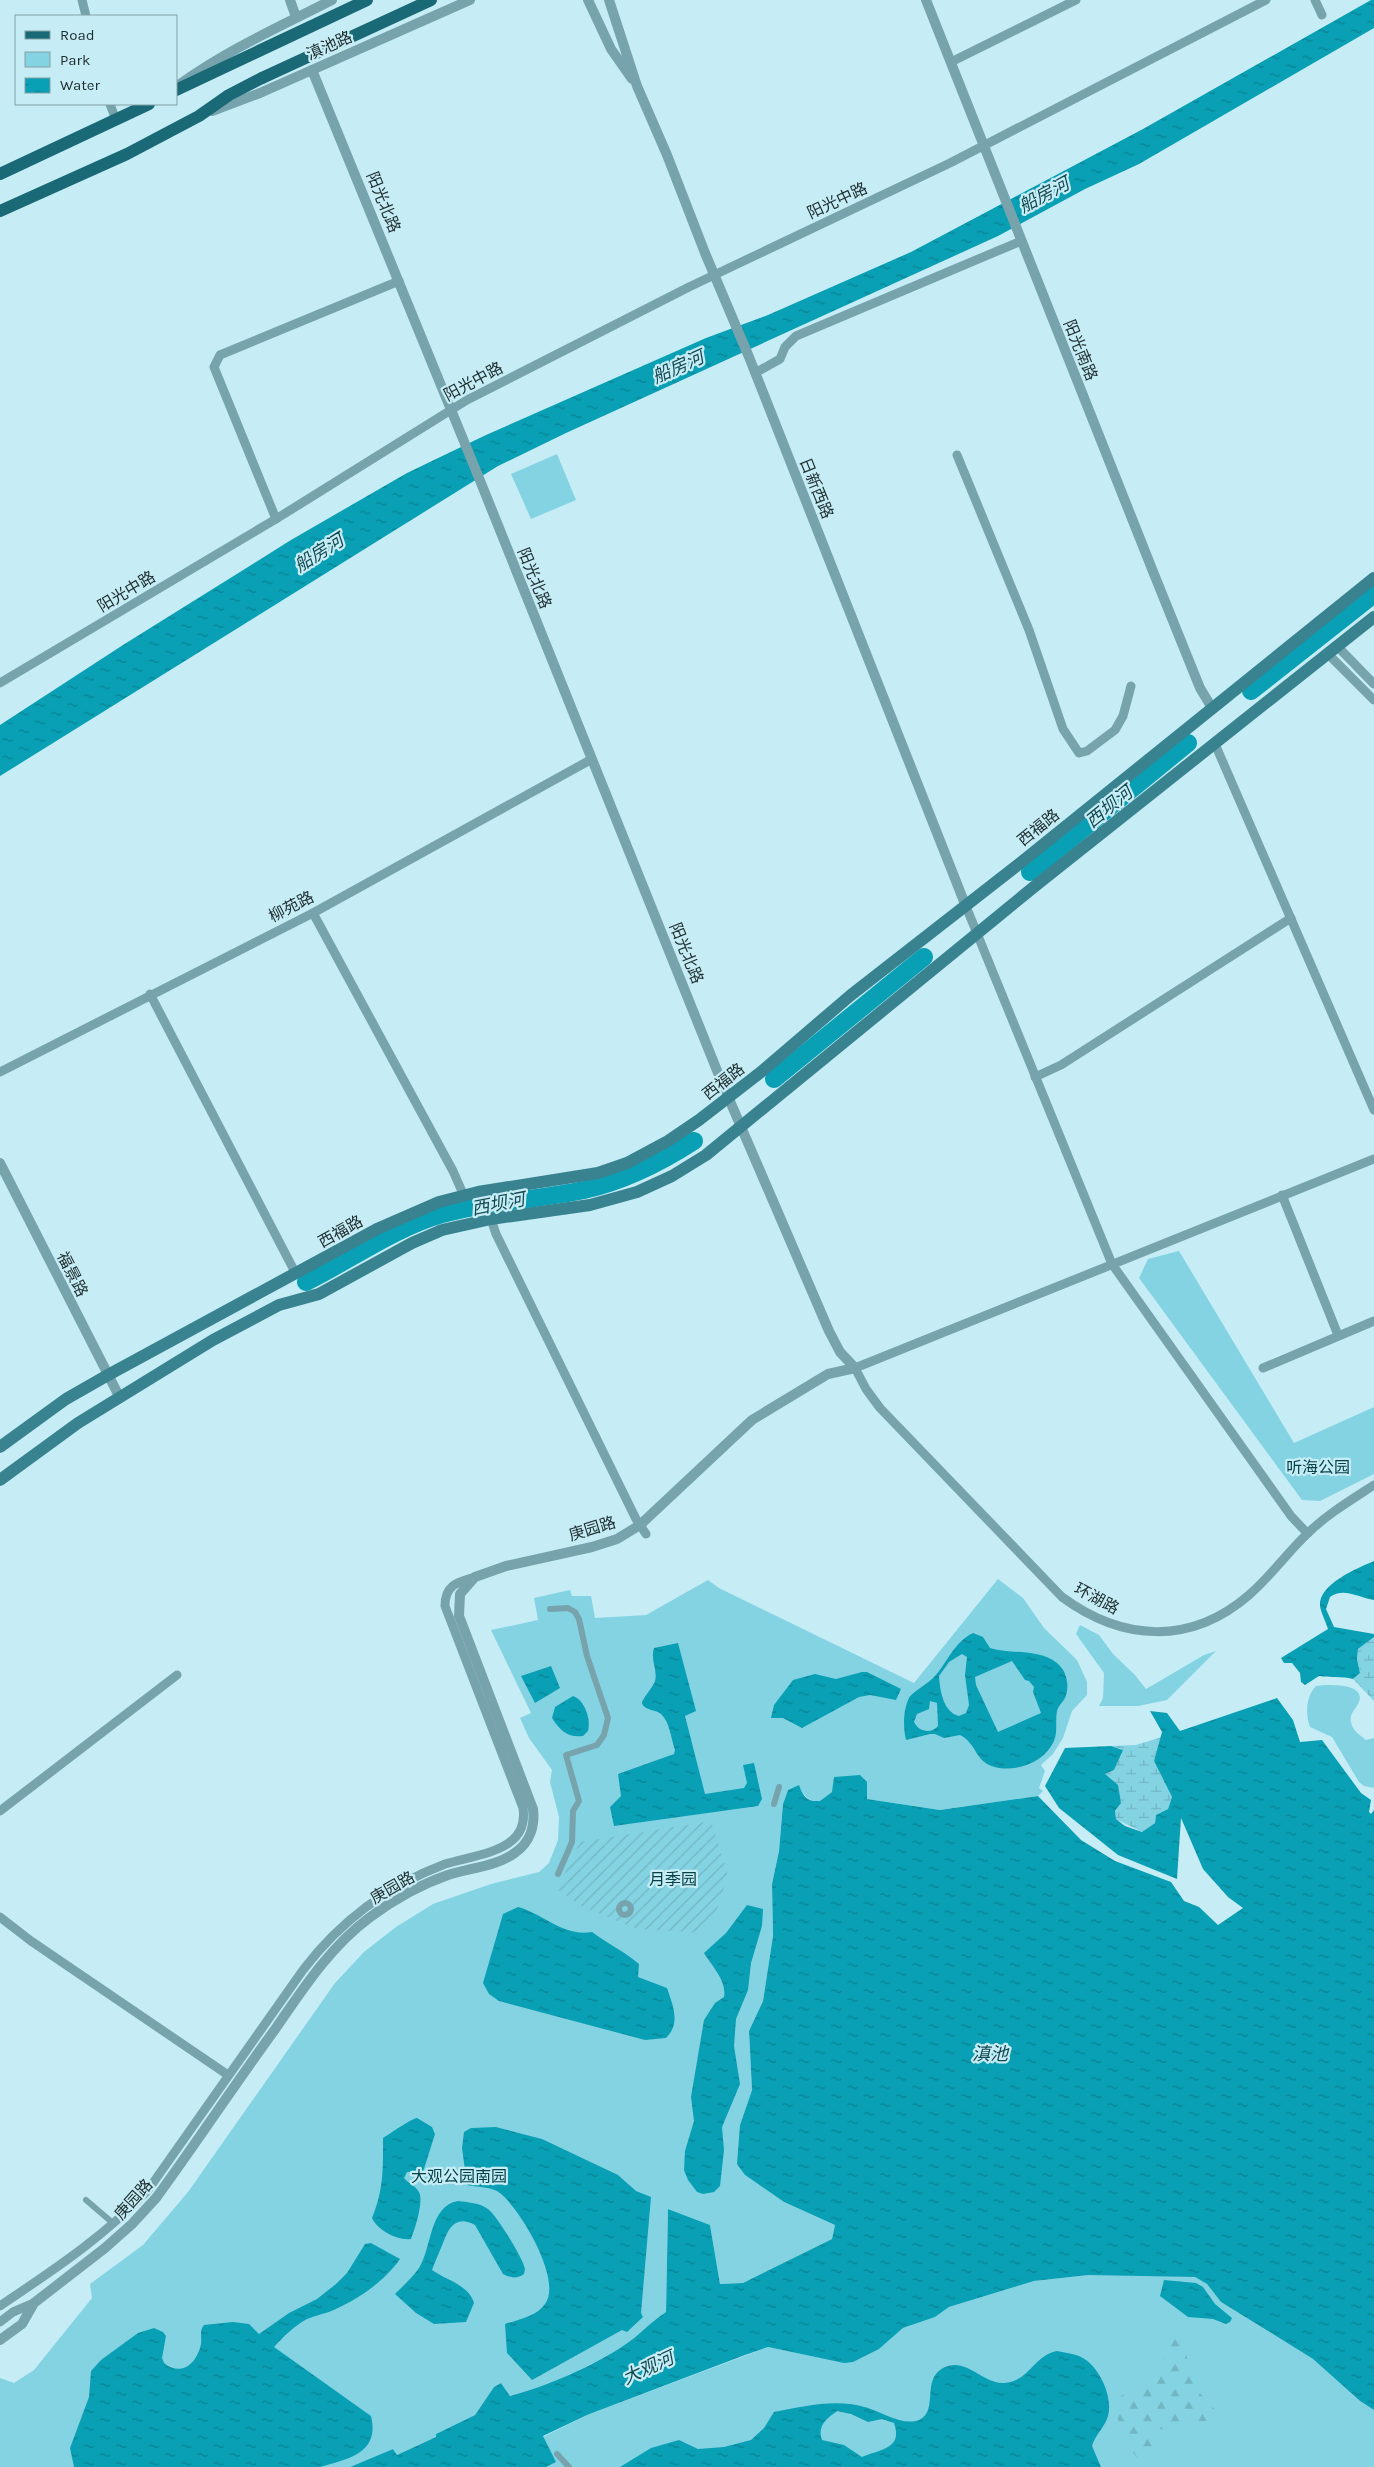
<svg xmlns="http://www.w3.org/2000/svg" width="1374" height="2467" viewBox="0 0 1374 2467" font-family="Karla,'Noto Sans SC',sans-serif">
  <style>
    .green { fill: #84d3e3 }
    .forest { fill: url(#forest-firs) }
    .wetland { fill: url(#wetland-marsh) }
    .garden { fill: url(#garden-furrows) }
    .water { fill: url(#water-ripples); fill-rule: evenodd }
    .lines { fill: none; stroke-linecap: round; stroke-linejoin: round }
    .river { stroke: #099fb4; stroke-width: 18 }
    .pedestrian { stroke: #77a3ad; stroke-width: 6 }
    .minor { stroke: #77a3ad; stroke-width: 9 }
    .tertiary { stroke: #77a3ad; stroke-width: 10 }
    .secondary { stroke: #398391; stroke-width: 12 }
    .primary { stroke: #1a6976; stroke-width: 12 }
    .primary-bridge { stroke: #1a6976; stroke-width: 12 }
    .labels { text-anchor: middle; stroke-width: 4.5; stroke-linejoin: round; paint-order: stroke }
    .street-label { font-size: 16px; fill: #1d2c2f; stroke: #c6edf5 }
    .park-label { font-size: 16px; fill: #064049; stroke: #c6edf5 }
    .water-label { font-size: 18px; font-style: italic; fill: #124851; stroke: #c6edf5 }
  </style>
  <defs>
    <pattern id="forest-firs" width="22" height="20" patternUnits="userSpaceOnUse" patternTransform="scale(1.25)"><rect width="22" height="20" fill="#84d3e3"/><path d="M5 1l3.5 6h-7zM16 11l3.5 6h-7z" fill="#72b5c3"/></pattern>
    <pattern id="wetland-marsh" width="20" height="14" patternUnits="userSpaceOnUse" patternTransform="scale(1.25)"><rect width="20" height="14" fill="#84d3e3"/><path d="M1 5h8M5 5V1M11 12h8M15 12V8" fill="none" stroke="#72b5c3"/></pattern>
    <pattern id="garden-furrows" width="10" height="10" patternUnits="userSpaceOnUse" patternTransform="scale(1.25)"><rect width="10" height="10" fill="#84d3e3"/><path d="M-1 1l2-2M0 10L10 0M9 11l2-2" fill="none" stroke="#72b5c3"/></pattern>
    <pattern id="water-ripples" width="26" height="14" patternUnits="userSpaceOnUse" patternTransform="scale(1.25)"><rect width="26" height="14" fill="#099fb4"/><path d="M2 4q2-2 4 0t4 0M15 11q2-2 4 0t4 0" fill="none" stroke="#098293"/></pattern>
  </defs>
  <rect width="100%" height="100%" fill="#c6edf5"/>
  <g class="green">
    <polygon points="557,454 576,500 531,519 511,474"/>
    <polygon points="1179,1251 1294,1443 1374,1407 1374,1474 1320,1501 1302,1500 1139,1278 1148,1259"/>
    <path d="M998,1579L1023,1598L1044,1628L1077,1660L1087,1682V1695L1072,1711L1063,1738L1053,1754L1041,1765L1045,1771L1039,1788L1043,1791L1038,1796L940,1810L867,1799V1782H835C832,1806 807,1808 799,1786L788,1790L783,1804L779,1851L772,1884L773,1936L763,2001L749,2031L752,2090L740,2125L745,2175L784,2202L835,2225L832,2239L743,2283L720,2284L710,2225L668,2209L666,2312C650,2322 639,2336 623,2346C590,2367 547,2386 510,2396L501,2383L494,2387L475,2415L436,2434L437,2437L397,2455L393,2449L350,2467H0V2378L14,2383L34,2370L92,2298L90,2284L143,2245L188,2192L335,1983L364,1952L396,1927L433,1904L491,1884L539,1872L549,1863L558,1840L559,1817L550,1782L552,1770L529,1738L520,1718L531,1713L491,1630L538,1620L534,1598L570,1590L572,1596H591L595,1618L646,1615L708,1580L719,1588L914,1683Z"/>
    <polygon points="1080,1625 1099,1635 1113,1654 1135,1675 1146,1689 1204,1655 1216,1651 1167,1700 1138,1706 1099,1706 1103,1698 1104,1673 1076,1634"/>
    <path d="M1324,1685C1334,1685 1368,1684 1358,1704C1355,1710 1349,1714 1351,1722C1352,1730 1360,1735 1366,1740L1374,1738V1788L1364,1786L1359,1782L1332,1737L1310,1727C1305,1714 1306,1696 1316,1686Z"/>
    <polygon points="1129,2274 1195,2277 1207,2284 1221,2302 1313,2359 1360,2401 1374,2410 1374,2467 483,2467 587,2415 768,2347 821,2358 879,2349 903,2328 935,2317 949,2307 1034,2281 1089,2275"/>
  </g>
  <path class="forest" d="M1178,2332C1188,2347 1186,2362 1192,2378C1197,2394 1208,2400 1218,2413L1211,2420L1184,2424L1174,2433L1148,2425L1143,2434L1153,2445L1151,2456L1141,2462C1119,2436 1116,2432 1119,2397L1135,2389L1166,2357Z"/>
  <g class="wetland">
    <polygon points="1374,1637 1374,1701 1353,1679 1360,1673 1357,1659 1358,1649"/>
    <polygon points="1162,1737 1154,1761 1172,1797 1168,1809 1156,1815 1155,1823 1142,1832 1116,1819 1115,1812 1121,1802 1105,1774 1114,1770 1122,1749 1111,1746 1136,1745"/>
  </g>
  <polygon class="garden" points="711,1821 728,1875 714,1920 703,1933 637,1929 581,1906 557,1889 580,1842"/>
  <g class="water">
    <polygon points="1371,0 1374,0 1374,28 1139,164 1085,189 998,236 566,433 498,466 0,776 0,725 123,645 291,540 407,473 486,435 706,338 768,315 911,252 1143,129"/>
    <path d="M1374,1561V1600C1359,1598 1344,1587 1330,1597L1326,1609L1334,1627L1374,1634V1637L1358,1649L1357,1659L1360,1673L1353,1679C1341,1676 1331,1678 1319,1676L1305,1685L1301,1682L1300,1673L1292,1663H1284L1281,1658L1328,1629C1326,1622 1321,1613 1320,1606C1318,1584 1358,1568 1374,1561Z"/>
    <path d="M973,1633L983,1637L990,1648C1013,1655 1037,1648 1057,1663C1067,1671 1070,1686 1065,1698C1063,1702 1058,1706 1057,1711C1055,1721 1058,1731 1054,1741C1045,1761 1021,1771 999,1768C974,1764 978,1744 960,1735L944,1738L935,1734H930L906,1740C903,1728 903,1710 909,1698C911,1693 929,1683 935,1676C947,1663 954,1642 973,1633ZM962,1654L967,1657L965,1675L969,1705L966,1713L959,1716C943,1712 940,1690 939,1676L949,1662ZM1012,1661L1025,1680L1029,1681L1034,1687L1033,1692L1041,1713L998,1732L976,1685L975,1677ZM930,1701L937,1703L938,1726C931,1734 919,1732 914,1722L917,1714L929,1709Z"/>
    <path d="M678,1643L696,1711L685,1716L705,1794L744,1788L747,1783L743,1765L754,1763L762,1799L758,1806L614,1826L610,1807L621,1796L618,1774L674,1754L675,1750C671,1739 670,1722 661,1714C657,1710 643,1710 642,1703C641,1701 653,1687 655,1681C658,1670 650,1660 654,1648Z"/>
    <polygon points="551,1666 560,1688 535,1703 521,1676"/>
    <polygon points="862,1672 867,1672 901,1689 896,1700 870,1695 859,1697 802,1728 783,1718 771,1718 774,1705 793,1680 815,1674 836,1679"/>
    <path d="M573,1696C585,1700 591,1720 588,1731L583,1736C567,1738 560,1730 552,1718L555,1707Z"/>
    <path d="M1277,1698L1293,1720L1300,1742L1322,1740L1361,1793L1371,1800L1369,1812L1371,1814L1374,1810V2410L1360,2401L1313,2359L1221,2302L1207,2284L1195,2277L1089,2275L1034,2281L949,2307L935,2317L903,2328L879,2349L853,2362L844,2363L768,2347L745,2355L587,2415L543,2436L556,2462L546,2467H350L393,2449L397,2455L436,2437V2434L475,2415L494,2387L501,2383L510,2396C547,2386 591,2367 623,2346C639,2336 650,2322 666,2312L668,2209L710,2225L720,2284L743,2283L832,2239L835,2225L784,2202L745,2175L737,2164L740,2125L752,2090L749,2031L763,2001L773,1936L772,1884L779,1851L783,1804L788,1790L799,1785C803,1797 808,1802 820,1801L832,1792L834,1777L860,1775L867,1782V1799L940,1810L1038,1796L1081,1840L1115,1861L1171,1882L1184,1901L1199,1907L1218,1925L1243,1908L1228,1897L1203,1869L1181,1818L1177,1879L1118,1855L1059,1808L1045,1786L1065,1748L1111,1746L1123,1750L1114,1770L1105,1774L1118,1785L1121,1803L1115,1811L1116,1819L1125,1826L1142,1832L1155,1823L1156,1815L1168,1809L1172,1797L1154,1761L1162,1732L1150,1711L1167,1713L1180,1731Z"/>
    <path d="M747,1905L763,1909L762,1926L751,1963L748,1990L736,2019L734,2046L740,2084L722,2127L724,2150L720,2186L714,2192L703,2194L697,2192L688,2180L684,2170L685,2151L694,2121L691,2097L704,2020L715,2003L724,1997C727,1981 712,1966 704,1953L726,1933Z"/>
    <path d="M518,1907C544,1914 563,1937 592,1932C608,1944 624,1951 639,1964L638,1977L667,1988C673,2006 681,2023 666,2038L645,2040L499,2001L489,1994L483,1983L503,1914Z"/>
    <path d="M417,2118L432,2127L435,2134L423,2172H407L404,2178C408,2183 416,2186 419,2192C424,2201 415,2229 411,2239C398,2241 377,2230 372,2218C384,2189 383,2168 383,2138C391,2133 411,2119 417,2118Z"/>
    <path d="M496,2127L542,2139L618,2175L636,2191L651,2197L641,2313L643,2317L627,2332L622,2330L532,2380L507,2353L505,2324C518,2320 537,2316 545,2304C563,2280 520,2209 500,2193C493,2187 476,2187 467,2185L462,2148L464,2132L471,2128Z"/>
    <path d="M458,2201C467,2202 480,2203 488,2209C497,2216 523,2258 525,2269L524,2274C518,2279 510,2278 503,2274L475,2225C456,2215 449,2227 443,2243C439,2253 435,2261 432,2270C446,2280 469,2285 474,2303L466,2322L434,2324L416,2313L395,2294C403,2286 412,2278 419,2268C432,2248 429,2206 458,2201Z"/>
    <path d="M371,2243L400,2259C384,2282 356,2301 329,2312C322,2314 314,2316 307,2319C294,2326 283,2337 274,2347L371,2416C380,2453 349,2459 320,2467H74L70,2448L89,2397L91,2371L101,2360L138,2333L154,2328L163,2332L166,2336L162,2358L164,2363C181,2377 197,2364 201,2344C202,2337 199,2331 204,2325L233,2322L249,2324L259,2334L289,2313L317,2299L336,2284L347,2273L365,2244Z"/>
    <polygon points="1164,2280 1196,2283 1203,2287 1215,2304 1232,2318 1230,2322 1226,2324 1213,2319 1188,2317 1160,2296"/>
    <path d="M1057,2351C1067,2353 1078,2354 1086,2360C1101,2371 1113,2398 1108,2416C1105,2427 1095,2435 1092,2446L1101,2467H620L651,2448L679,2440L698,2449L724,2447L751,2440L764,2428L774,2412C805,2406 837,2398 868,2408C883,2413 903,2426 919,2420C939,2411 921,2380 943,2368C966,2356 982,2384 1004,2383C1029,2382 1034,2355 1057,2351ZM837,2411L851,2414L868,2422L882,2419L894,2423C903,2449 881,2449 862,2457L844,2445L822,2440C817,2426 826,2419 837,2411Z"/>
  </g>
  <g class="lines">
    <g class="river">
      <polyline points="1251,691 1374,594"/>
      <polyline points="1030,872 1188,743"/>
      <polyline points="774,1079 924,957"/>
      <path d="M306,1282C350,1260 396,1227 442,1214C489,1201 537,1200 584,1190C625,1181 660,1163 694,1141"/>
    </g>
    <g class="pedestrian">
      <polyline points="550,1609 568,1608 575,1612 579,1619 587,1656 608,1718 604,1735 597,1745 566,1755 579,1801 573,1811 572,1842 558,1874"/>
      <polyline points="774,1804 779,1787"/>
      <circle cx="625" cy="1909" r="6"/>
      <polyline points="86,2200 114,2224"/>
      <polyline points="557,2454 569,2467"/>
    </g>
    <g class="minor">
      <polyline points="82,0 86,16"/>
      <polyline points="1315,0 1322,15"/>
      <polyline points="951,62 1076,0"/>
      <polyline points="110,104 116,120"/>
      <polyline points="755,373 780,359 785,347 796,336 1021,241"/>
      <polyline points="957,455 1029,630 1063,729 1079,753 1087,751 1115,730 1123,716 1131,686"/>
      <polyline points="276,519 214,367 220,355 399,281"/>
      <polyline points="1338,647 1374,684"/>
      <polyline points="1328,654 1374,700"/>
      <polyline points="0,683 276,519 467,400 689,287 950,163 1266,0"/>
      <polyline points="1215,744 1374,1110"/>
      <polyline points="965,904 1112,1264 1291,1516 1307,1533"/>
      <polyline points="313,913 453,1171 464,1196"/>
      <polyline points="150,994 296,1274"/>
      <polyline points="0,1072 313,913 592,759"/>
      <polyline points="1035,1077 1061,1065 1291,918"/>
      <path d="M1374,1159L855,1368L866,1389L880,1408L1062,1597C1122,1641 1190,1646 1249,1595C1270,1577 1287,1553 1307,1534C1326,1515 1351,1500 1374,1485"/>
      <polyline points="1282,1195 1338,1335"/>
      <polyline points="491,1219 496,1234 636,1519 646,1534"/>
      <polyline points="1263,1368 1374,1321"/>
      <polyline points="0,1811 177,1675"/>
      <polyline points="0,1917 31,1941 228,2075"/>
      <path d="M0,2306C53,2270 104,2237 148,2190L303,1970C341,1920 387,1886 445,1864C464,1858 495,1854 510,1842C521,1834 525,1822 523,1808L445,1606C445,1585 457,1582 475,1577"/>
      <polyline points="0,2322 13,2312 34,2303"/>
    </g>
    <g class="tertiary">
      <polyline points="290,0 296,17"/>
      <polyline points="588,0 611,49 632,79"/>
      <polyline points="609,0 637,86 667,155 705,253 749,357 965,904"/>
      <polyline points="926,0 1154,574 1200,688 1212,708"/>
      <path d="M180,84C229,49 279,27 332,0"/>
      <polyline points="212,111 260,93 470,0"/>
      <polyline points="0,1163 120,1398"/>
      <path d="M0,2340L22,2324L34,2303L105,2248L132,2224L156,2198C197,2142 235,2084 276,2028C303,1989 330,1947 369,1918C393,1900 419,1885 448,1875C470,1868 498,1866 516,1852C530,1842 535,1826 533,1809L459,1616L460,1594L475,1577L506,1566L592,1547L617,1539L640,1525L752,1420L828,1374L855,1368L840,1352L829,1331L720,1078L481,483L312,70"/>
    </g>
    <g class="secondary">
      <polyline points="0,1447 66,1399 108,1375 377,1229 439,1202 478,1192 598,1173 627,1163 668,1141 699,1120 761,1072 851,995 1019,864 1374,578"/>
      <polyline points="0,1480 78,1423 213,1340 279,1305 319,1294 412,1243 442,1230 491,1219 590,1205 637,1192 672,1176 706,1155 1040,882 1374,617"/>
    </g>
    <g class="primary">
      <polyline points="176,90 367,0"/>
      <polyline points="0,174 149,104"/>
      <polyline points="0,211 127,154 199,116 229,95 262,78"/>
    </g>
    <polyline class="primary-bridge" points="262,78 431,0"/>
  </g>
  <g class="labels">
    <g class="street-label">
      <text transform="translate(329 45) rotate(-24)" y="6">滇池路</text>
      <text transform="translate(837 200) rotate(-25)" y="6">阳光中路</text>
      <text transform="translate(384 202) rotate(68)" y="6">阳光北路</text>
      <text transform="translate(1081 350) rotate(68)" y="6">阳光南路</text>
      <text transform="translate(473 381) rotate(-28)" y="6">阳光中路</text>
      <text transform="translate(817 488) rotate(68)" y="6">日新西路</text>
      <text transform="translate(535 578) rotate(68)" y="6">阳光北路</text>
      <text transform="translate(126 591) rotate(-31)" y="6">阳光中路</text>
      <text transform="translate(1038 827) rotate(-39)" y="6">西福路</text>
      <text transform="translate(291 906) rotate(-27)" y="6">柳苑路</text>
      <text transform="translate(687 953) rotate(68)" y="6">阳光北路</text>
      <text transform="translate(723 1081) rotate(-38)" y="6">西福路</text>
      <text transform="translate(340 1231) rotate(-29)" y="6">西福路</text>
      <text transform="translate(73 1274) rotate(63)" y="6">福景路</text>
      <text transform="translate(592 1528) rotate(-17)" y="6">庚园路</text>
      <text transform="translate(1097 1598) rotate(28)" y="6">环湖路</text>
      <text transform="translate(392 1887) rotate(-30)" y="6">庚园路</text>
      <text transform="translate(133 2199) rotate(-48)" y="6">庚园路</text>
    </g>
    <g class="park-label">
      <text x="1318" y="1473">听海公园</text>
      <text x="673" y="1885">月季园</text>
      <text x="459" y="2182">大观公园南园</text>
    </g>
    <g class="water-label">
      <text transform="translate(1044 195) rotate(-28)" y="6">船房河</text>
      <text transform="translate(678 367) rotate(-24)" y="6">船房河</text>
      <text transform="translate(319 553) rotate(-32)" y="6">船房河</text>
      <text transform="translate(1109 807) rotate(-39)" y="6">西坝河</text>
      <text transform="translate(498 1204) rotate(-11)" y="6">西坝河</text>
      <text x="990" y="2060">滇池</text>
      <text transform="translate(648 2368) rotate(-25)" y="6">大观河</text>
    </g>
  </g>
  <rect x="15" y="15" width="162" height="90" fill="#c6edf5" stroke="#82a0a6"/>
  <rect x="25" y="31" width="25" height="8" fill="#1a6976" stroke="#82a0a6"/>
  <text x="60" y="40" font-size="15" fill="#1d2c2f">Road</text>
  <rect x="25" y="52" width="25" height="15" fill="#84d3e3" stroke="#82a0a6"/>
  <text x="60" y="65" font-size="15" fill="#1d2c2f">Park</text>
  <rect x="25" y="78" width="25" height="15" fill="url(#water-ripples)" stroke="#82a0a6"/>
  <text x="60" y="90" font-size="15" fill="#1d2c2f">Water</text>
</svg>
